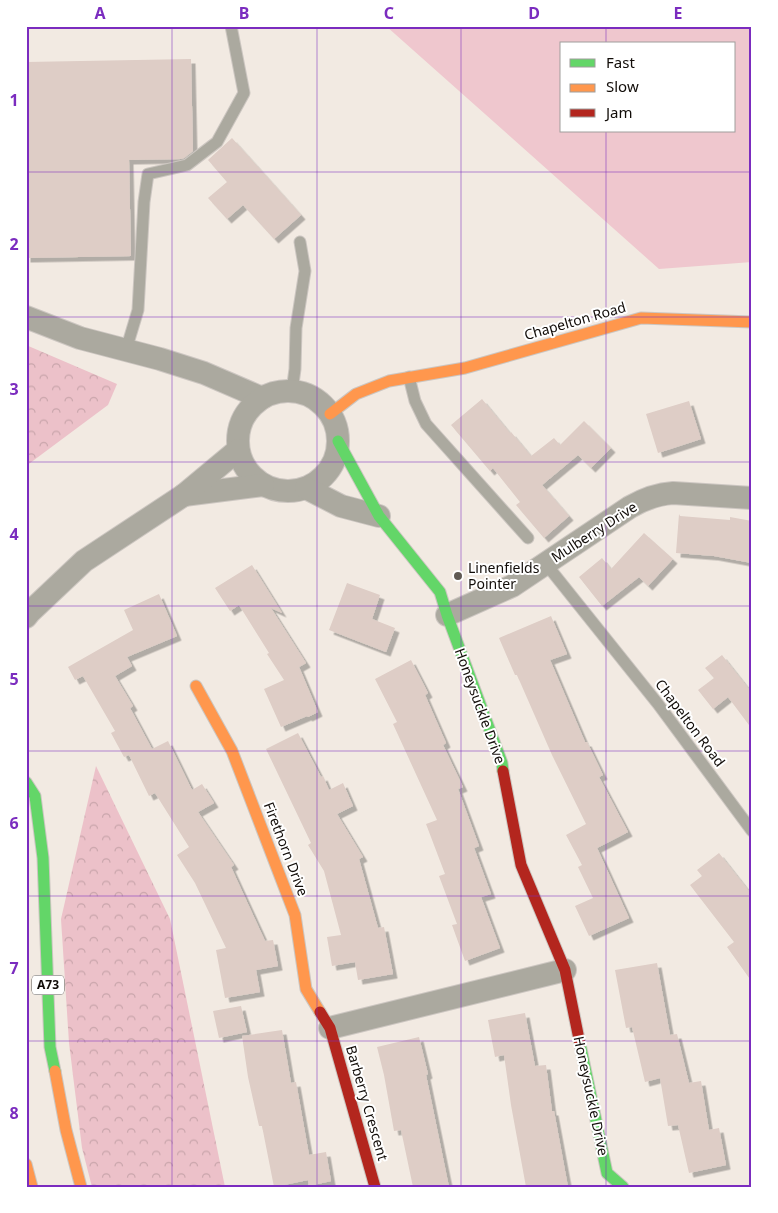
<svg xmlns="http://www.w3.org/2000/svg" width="778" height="1213" viewBox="0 0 778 1213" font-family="'Noto Sans',sans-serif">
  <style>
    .grass { fill: #efc7ce; fill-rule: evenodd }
    .forest { fill: url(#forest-crowns) }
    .building { fill: #decdc6; filter: url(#shadow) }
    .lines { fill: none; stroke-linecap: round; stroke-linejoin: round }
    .lane-casing { stroke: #ccc6c1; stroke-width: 13 }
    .street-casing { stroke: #ccc6c1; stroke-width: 24 }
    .fast-casing { stroke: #ccc6c1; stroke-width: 13 }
    .slow-casing { stroke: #ccc6c1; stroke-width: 13 }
    .jam-casing { stroke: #ccc6c1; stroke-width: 13 }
    .lane { stroke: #aba99f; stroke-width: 11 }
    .street { stroke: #aba99f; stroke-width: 22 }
    .fast { stroke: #63d668; stroke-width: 11 }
    .slow { stroke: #ff974d; stroke-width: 11 }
    .jam { stroke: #b3261e; stroke-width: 11 }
    .grid { fill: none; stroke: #7b2cbf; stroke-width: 1; stroke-opacity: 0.55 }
    .poi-dot { fill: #605a54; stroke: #fff; stroke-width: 2 }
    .labels { text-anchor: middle; stroke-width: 4; stroke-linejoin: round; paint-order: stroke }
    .shield { fill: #fff; stroke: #585552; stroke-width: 1 }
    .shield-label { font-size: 12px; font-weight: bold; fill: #110c08 }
    .street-label { font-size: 14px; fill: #110c08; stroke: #fff }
    .poi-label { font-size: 14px; fill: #110c08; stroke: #fff; text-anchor: start }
    .neatline { fill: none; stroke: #7b2cbf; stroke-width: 2 }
    .grid-label { font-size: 16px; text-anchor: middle; font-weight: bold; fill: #7b2cbf }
  </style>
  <defs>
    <pattern id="forest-crowns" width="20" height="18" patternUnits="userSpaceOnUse" patternTransform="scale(1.25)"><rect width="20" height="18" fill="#ecc1c9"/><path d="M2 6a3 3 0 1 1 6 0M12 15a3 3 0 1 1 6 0" fill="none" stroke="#c9a5ab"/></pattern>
    <filter id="shadow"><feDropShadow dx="4.5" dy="4.5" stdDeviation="0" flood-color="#0004"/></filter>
  </defs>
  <rect width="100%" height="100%" fill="#f2eae2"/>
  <path class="grass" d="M386,26H752V262L659,269ZM562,44H734V131H562Z"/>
  <g class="forest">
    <polygon points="26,345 117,384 108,405 26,466"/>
    <polygon points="96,766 170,919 225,1187 92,1187 82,1148 69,1043 61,919"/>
  </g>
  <g class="building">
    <polygon points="191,59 193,151 184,158 181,159 129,160 131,256 26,258 26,62"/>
    <polygon points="232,138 301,215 274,239 243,205 227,219 208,198 227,182 208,160"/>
    <polygon points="482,399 510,433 511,432 531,456 554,438 560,445 584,421 611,448 591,468 578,455 542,485 569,516 544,538 516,505 520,502 493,468 490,471 451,425"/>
    <polygon points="689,401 701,439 658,453 646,414"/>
    <polygon points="679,514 680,516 730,520 730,517 752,521 752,563 714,556 676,553"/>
    <polygon points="644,533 673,559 648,586 639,577 602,606 579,577 602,558 611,569"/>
    <polygon points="252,565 282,613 271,608 306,663 299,667 318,712 308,717 307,716 281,727 264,689 284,680 267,654 269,653 239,605 230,611 215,588"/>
    <polygon points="347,583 380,595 372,619 395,628 386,652 329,630"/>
    <polygon points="159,594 177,636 127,657 132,666 115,676 133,706 130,708 152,749 168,741 192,790 202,784 214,803 198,812 234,865 231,867 265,941 273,940 278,966 256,970 260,992 225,998 216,950 226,948 195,883 177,855 189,847 155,793 149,796 129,755 124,757 111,733 115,731 83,676 75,680 68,667 133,630 124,610"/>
    <polygon points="551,616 567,654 550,660 585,742 587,742 603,775 599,777 628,832 597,848 629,918 589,936 575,906 593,898 578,867 582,865 566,835 586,824 552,755 517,675 515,675 499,638"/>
    <polygon points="722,655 752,693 752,729 728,697 713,709 698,690 714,678 705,668"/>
    <polygon points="411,660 428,693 425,695 446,743 443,745 463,787 458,789 479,846 474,848 491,894 481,897 500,948 465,961 452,925 457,924 439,876 445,874 426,824 437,820 393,724 397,722 375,679"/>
    <polygon points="298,733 321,777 323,776 329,790 343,783 353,806 337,814 363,857 359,859 378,928 384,927 393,974 358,980 355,962 332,966 327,937 341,935 324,871 308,845 311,843 266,749"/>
    <polygon points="719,853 752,895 752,982 727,947 734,942 690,885 702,876 697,870"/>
    <polygon points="657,963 670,1035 677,1034 689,1083 701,1081 709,1130 719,1128 726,1165 689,1173 678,1125 668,1126 660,1078 645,1082 632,1027 626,1028 615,970"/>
    <polygon points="241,1006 247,1032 219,1038 213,1011"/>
    <polygon points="525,1013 535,1066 546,1065 552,1111 554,1111 568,1187 526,1187 511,1105 504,1055 495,1057 488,1020"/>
    <polygon points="282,1030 291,1083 296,1082 309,1155 326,1152 331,1181 309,1186 308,1180 274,1187 262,1126 259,1126 248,1077 242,1036"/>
    <polygon points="419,1037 428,1074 426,1075 449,1187 413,1187 401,1130 394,1131 384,1075 377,1047"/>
  </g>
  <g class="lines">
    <defs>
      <g id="lane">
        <polyline points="126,350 138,310 144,202 148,174 187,165 217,142 244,93 231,26"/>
        <polyline points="409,377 415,401 426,424 528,538"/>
        <polyline points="292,391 295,369 296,328 305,271 300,242"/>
        <polyline points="546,564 658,704 752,831"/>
      </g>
      <g id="street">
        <polyline points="26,317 80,338 160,359 204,373 262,398"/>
        <circle cx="288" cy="441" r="50"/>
        <polyline points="306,488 341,506 379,516"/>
        <polyline points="184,495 263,485"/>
        <path d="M447,615L512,586L630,507C644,499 657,494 673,493L752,498"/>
        <polyline points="26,617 30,612 84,561 184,495 238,450"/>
        <polyline points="330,1028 565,970"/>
      </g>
      <g id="fast">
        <polyline points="338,441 379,516 440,592 447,615 502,763 503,771"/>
        <polyline points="26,782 35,796 43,858 50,1047 55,1071"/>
        <polyline points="580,1044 607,1173 623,1187"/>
      </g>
      <g id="slow">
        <polyline points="330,414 356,394 389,381 465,368 641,318 752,322"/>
        <polyline points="196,686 232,751 295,915 306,989 320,1012"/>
        <polyline points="55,1071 66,1130 81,1187"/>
        <polyline points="26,1164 32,1187"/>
      </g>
      <g id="jam">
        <polyline points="503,771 521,865 565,970 580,1044"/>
        <polyline points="320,1012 330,1028 375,1187"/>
      </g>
    </defs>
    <use href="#lane" class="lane-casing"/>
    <use href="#street" class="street-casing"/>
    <use href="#fast" class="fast-casing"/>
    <use href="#slow" class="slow-casing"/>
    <use href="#jam" class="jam-casing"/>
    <use href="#lane" class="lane"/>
    <use href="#street" class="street"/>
    <use href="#fast" class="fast"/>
    <use href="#slow" class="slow"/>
    <use href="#jam" class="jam"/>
  </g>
  <path class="grid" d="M172,26V1187M317,26V1187M461,26V1187M606,26V44M606,131V1187M26,172H752M26,317H752M26,462H752M26,606H752M26,751H752M26,896H752M26,1041H752"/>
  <circle class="poi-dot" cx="458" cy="576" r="5"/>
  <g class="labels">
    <rect class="shield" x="32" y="975.5" width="32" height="19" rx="4"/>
    <g class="shield-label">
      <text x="48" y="989">A73</text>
    </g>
    <g class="street-label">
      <text transform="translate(575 321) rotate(-16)" y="5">Chapelton Road</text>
      <text transform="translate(594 532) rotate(-33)" y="5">Mulberry Drive</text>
      <text transform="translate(480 706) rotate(70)" y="5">Honeysuckle Drive</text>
      <text transform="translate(690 723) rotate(53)" y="5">Chapelton Road</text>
      <text transform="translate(286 849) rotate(69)" y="5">Firethorn Drive</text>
      <text transform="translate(591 1096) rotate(78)" y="5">Honeysuckle Drive</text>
      <text transform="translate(367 1103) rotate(74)" y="5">Barberry Crescent</text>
    </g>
    <g class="poi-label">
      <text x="468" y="573">Linenfields<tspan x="468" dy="16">Pointer</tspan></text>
    </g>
  </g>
  <rect width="778" height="1213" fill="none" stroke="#ffffff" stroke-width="55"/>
  <rect x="560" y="42" width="175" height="90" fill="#ffffff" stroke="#a09e9c"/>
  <rect x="570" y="59" width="25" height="8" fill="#63d668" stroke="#a09e9c"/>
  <text x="606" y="68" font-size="15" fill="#110c08">Fast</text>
  <rect x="570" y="84" width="25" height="8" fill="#ff974d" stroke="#a09e9c"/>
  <text x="606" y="92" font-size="15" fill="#110c08">Slow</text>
  <rect x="570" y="109" width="25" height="8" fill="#b3261e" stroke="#a09e9c"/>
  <text x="606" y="118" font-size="15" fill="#110c08">Jam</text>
  <rect x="28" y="28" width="722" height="1158" class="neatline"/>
  <g class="grid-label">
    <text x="100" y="19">A</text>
    <text x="244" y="19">B</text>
    <text x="389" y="19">C</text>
    <text x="534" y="19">D</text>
    <text x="678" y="19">E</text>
    <text x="14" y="106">1</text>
    <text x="14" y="250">2</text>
    <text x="14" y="395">3</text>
    <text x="14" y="540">4</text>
    <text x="14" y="685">5</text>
    <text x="14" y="829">6</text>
    <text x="14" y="974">7</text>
    <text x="14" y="1119">8</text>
  </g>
</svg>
